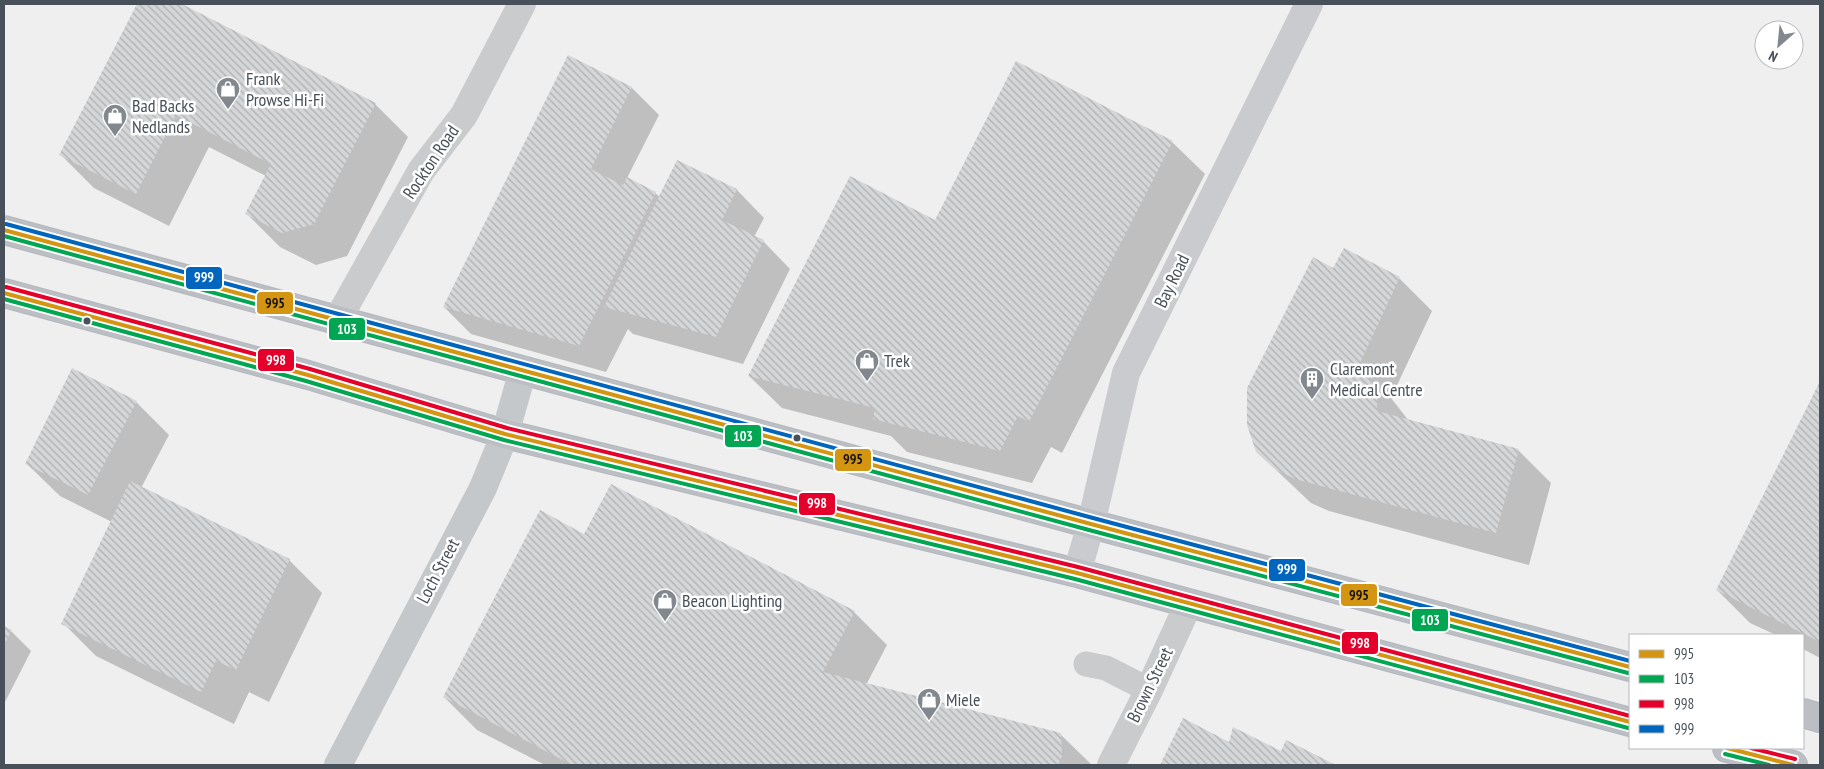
<svg xmlns="http://www.w3.org/2000/svg" width="1824" height="769" viewBox="0 0 1824 769" font-family="'PT Sans Narrow',sans-serif">
  <style>
    .shadow { fill: #0003 }
    .building { fill: url(#building-back-hatch) }
    .lines { fill: none; stroke-linecap: round; stroke-linejoin: round }
    .highway-casing { stroke: #b4b8be; stroke-width: 30 }
    .lane { stroke: #cacbcd; stroke-width: 25 }
    .street { stroke: #cacbcd; stroke-width: 28 }
    .secondary { stroke: #cacbcf; stroke-width: 28 }
    .primary { stroke: #c5c8cb; stroke-width: 28 }
    .highway { stroke: #bbbfc3; stroke-width: 28 }
    .bus-1-casing { stroke: #fff; stroke-width: 8 }
    .bus-2-casing { stroke: #fff; stroke-width: 8 }
    .bus-3-casing { stroke: #fff; stroke-width: 8 }
    .bus-4-casing { stroke: #fff; stroke-width: 8 }
    .bus-1 { stroke: #d49512; stroke-width: 4 }
    .bus-2 { stroke: #00a651; stroke-width: 4 }
    .bus-3 { stroke: #e4002b; stroke-width: 4 }
    .bus-4 { stroke: #0065bd; stroke-width: 4 }
    .bus-dot { fill: #485059; stroke: #fff; stroke-width: 2 }
    .labels { text-anchor: middle; stroke-width: 5; stroke-linejoin: round; paint-order: stroke }
    .poi-label { font-size: 18px; fill: #485059; stroke: #fff; text-anchor: start }
    .street-label { font-size: 18px; fill: #485059; stroke: #fff }
    .line-badge { stroke: #fff; stroke-width: 2 }
    .badge-label { font-size: 14px; text-anchor: middle; font-weight: bold; fill: #fff }
    .pale-badge-label { font-size: 14px; text-anchor: middle; font-weight: bold; fill: #111 }
  </style>
  <defs>
    <pattern id="building-back-hatch" width="6" height="6" patternUnits="userSpaceOnUse" patternTransform="scale(1.25)"><rect width="6" height="6" fill="#d5d6d8"/><path d="M-1 5l2 2M0 0l6 6M5-1l2 2" fill="none" stroke="#afb0b2"/></pattern>
  </defs>
  <rect width="100%" height="100%" fill="#efefef"/>
  <g class="shadow">
    <polygon points="138,4 179,4 375,104 408,137 347,256 316,265 280,247 247,214 266,176 209,147 169,226 94,188 61,155"/>
    <polygon points="569,57 632,88 659,115 627,178 655,193 660,197 678,161 737,190 764,218 754,237 763,241 790,269 743,364 633,334 628,329 606,372 471,334 444,307"/>
    <polygon points="1172,142 1205,174 1062,453 1051,447 1032,483 907,452 891,436 782,408 749,376 936,221"/>
    <polygon points="1334,269 1399,278 1432,311 1391,398 1409,421 1518,450 1551,483 1529,565 1329,511 1311,503 1257,452"/>
    <polygon points="1820,384 1820,658 1803,649 1803,635 1776,635 1750,623 1717,590"/>
    <polygon points="136,402 169,435 141,488 289,560 322,593 269,702 249,692 234,724 96,656 63,623 112,522 60,496 27,464"/>
    <polygon points="585,536 854,612 887,645 866,685 1061,735 1092,765 545,765 477,730 444,697"/>
    <polygon points="4,628 11,631 31,651 4,704"/>
    <polygon points="1184,720 1229,744 1281,753 1287,742 1333,765 1161,765"/>
  </g>
  <g class="building">
    <polygon points="137,4 182,4 376,103 314,224 282,233 245,214 271,164 176,115 136,194 59,155"/>
    <polygon points="568,55 632,87 591,169 623,185 627,177 656,192 579,346 443,307"/>
    <polygon points="1016,61 1173,141 1029,422 1018,416 1000,451 873,419 875,408 748,376 850,176 935,220"/>
    <polygon points="677,160 737,189 722,220 764,240 716,337 604,307"/>
    <polygon points="1344,248 1400,277 1359,365 1377,387 1377,411 1519,449 1496,533 1295,479 1276,470 1256,452 1247,425 1247,388 1313,257 1333,268"/>
    <polygon points="72,368 137,401 88,495 25,464"/>
    <polygon points="1820,381 1820,642 1716,590"/>
    <polygon points="130,481 290,559 236,670 216,661 201,692 61,624"/>
    <polygon points="611,484 855,611 823,672 1061,733 1062,756 1058,765 572,765 443,697 540,510 584,534"/>
    <polygon points="4,626 12,630 4,645"/>
    <polygon points="1183,718 1229,742 1233,727 1281,751 1286,740 1336,765 1160,765"/>
  </g>
  <g class="lines">
    <defs>
      <g id="highway">
        <polyline points="4,230 1091,524 1630,667"/>
        <polyline points="4,293 308,375 505,434 1077,573 1630,722"/>
        <polyline points="1803,713 1820,718"/>
        <polyline points="1727,748 1793,765"/>
      </g>
    </defs>
    <use href="#highway" class="highway-casing"/>
    <polyline class="lane" points="1086,664 1106,668 1149,690"/>
    <g class="street">
      <polyline points="338,319 421,171 464,115 522,4"/>
      <polyline points="1111,765 1149,690 1189,603"/>
    </g>
    <polyline class="secondary" points="1077,573 1091,524 1126,373 1309,4"/>
    <polyline class="primary" points="338,765 483,488 505,434 523,370"/>
    <use href="#highway" class="highway"/>
    <defs>
      <g id="bus-1">
        <polyline points="4,230 1091,524 1630,667"/>
        <polyline points="4,293 308,375 505,434 1077,573 1630,722"/>
        <polyline points="1727,748 1793,765"/>
      </g>
      <g id="bus-2">
        <polyline points="4,236 1089,530 1628,673"/>
        <polyline points="4,299 306,381 504,440 1075,579 1628,728"/>
        <polyline points="1725,754 1769,765"/>
      </g>
      <g id="bus-3">
        <polyline points="6,287 310,369 507,428 1078,567 1630,716"/>
        <polyline points="1751,748 1795,759"/>
      </g>
      <polyline id="bus-4" points="6,224 1093,518 1630,661"/>
    </defs>
    <use href="#bus-1" class="bus-1-casing"/>
    <use href="#bus-2" class="bus-2-casing"/>
    <use href="#bus-3" class="bus-3-casing"/>
    <use href="#bus-4" class="bus-4-casing"/>
    <use href="#bus-1" class="bus-1"/>
    <use href="#bus-2" class="bus-2"/>
    <use href="#bus-3" class="bus-3"/>
    <use href="#bus-4" class="bus-4"/>
  </g>
  <defs>
    <symbol id="shop-pin" viewBox="-11 -11 22 30"><path d="M0 17L-7.5 6A9.5 9.5 0 1 1 7.5 6Z" fill="#82888e" stroke="#fff"/><path d="M-5-2.5h2.3a2.7 3.5 0 0 1 5.4 0H5L5.5 6h-11ZM-1.5-2.5h3a1.5 2.3 0 0 0-3 0Z" fill="#fff"/></symbol>
    <symbol id="building-pin" viewBox="-11 -11 22 30"><path d="M0 17L-7.5 6A9.5 9.5 0 1 1 7.5 6Z" fill="#82888e" stroke="#fff"/><path d="M-4-6H4V6H1V3H-1V6H-4ZM-2.5-4.3h1.7v1.8h-1.7ZM.8-4.3h1.7v1.8H.8ZM-2.5-1h1.7V.8h-1.7ZM.8-1h1.7V.8H.8Z" fill="#fff"/></symbol>
  </defs>
  <g fill-rule="evenodd">
    <use href="#shop-pin" x="214" y="75" width="28" height="38"/>
    <use href="#shop-pin" x="101" y="102" width="28" height="38"/>
    <use href="#shop-pin" x="853" y="347" width="28" height="38"/>
    <use href="#building-pin" x="1298" y="365" width="28" height="38"/>
    <use href="#shop-pin" x="651" y="587" width="28" height="38"/>
    <use href="#shop-pin" x="915" y="686" width="28" height="38"/>
  </g>
  <g class="bus-dot">
    <circle cx="87" cy="321" r="4.5"/>
    <circle cx="797" cy="438" r="4.5"/>
  </g>
  <g class="labels">
    <g class="poi-label">
      <text x="246" y="85">Frank<tspan x="246" dy="21">Prowse Hi-Fi</tspan></text>
      <text x="132" y="112">Bad Backs<tspan x="132" dy="21">Nedlands</tspan></text>
      <text x="884" y="367">Trek</text>
      <text x="1330" y="375">Claremont<tspan x="1330" dy="21">Medical Centre</tspan></text>
      <text x="682" y="607">Beacon Lighting</text>
      <text x="946" y="706">Miele</text>
    </g>
    <g class="street-label">
      <text transform="translate(431 162) rotate(-56)" y="6">Rockton Road</text>
      <text transform="translate(1172 281) rotate(-64)" y="6">Bay Road</text>
      <text transform="translate(438 571) rotate(-62)" y="6">Loch Street</text>
      <text transform="translate(1150 685) rotate(-64)" y="6">Brown Street</text>
    </g>
  </g>
  <g class="line-badge">
    <rect x="185" y="266" width="38" height="24" rx="5" fill="#0065bd"/>
    <rect x="256" y="291" width="38" height="24" rx="5" fill="#d49512"/>
    <rect x="328" y="317" width="38" height="24" rx="5" fill="#00a651"/>
    <rect x="257" y="348" width="38" height="24" rx="5" fill="#e4002b"/>
    <rect x="724" y="424" width="38" height="24" rx="5" fill="#00a651"/>
    <rect x="834" y="448" width="38" height="24" rx="5" fill="#d49512"/>
    <rect x="798" y="492" width="38" height="24" rx="5" fill="#e4002b"/>
    <rect x="1268" y="558" width="38" height="24" rx="5" fill="#0065bd"/>
    <rect x="1340" y="583" width="38" height="24" rx="5" fill="#d49512"/>
    <rect x="1411" y="608" width="38" height="24" rx="5" fill="#00a651"/>
    <rect x="1341" y="631" width="38" height="24" rx="5" fill="#e4002b"/>
  </g>
  <g class="badge-label">
    <text x="204" y="282">999</text>
    <text x="347" y="334">103</text>
    <text x="276" y="365">998</text>
    <text x="743" y="441">103</text>
    <text x="817" y="508">998</text>
    <text x="1287" y="574">999</text>
    <text x="1430" y="625">103</text>
    <text x="1360" y="648">998</text>
  </g>
  <g class="pale-badge-label">
    <text x="275" y="308">995</text>
    <text x="853" y="464">995</text>
    <text x="1359" y="600">995</text>
  </g>
  <rect width="1824" height="769" fill="none" stroke="#485059" stroke-width="10"/>
  <rect x="1629" y="634" width="175" height="115" fill="#ffffff" stroke="#b6b9bd"/>
  <rect x="1639" y="650" width="25" height="8" fill="#d49512" stroke="#b6b9bd"/>
  <text x="1674" y="659" font-size="15" fill="#485059">995</text>
  <rect x="1639" y="675" width="25" height="8" fill="#00a651" stroke="#b6b9bd"/>
  <text x="1674" y="684" font-size="15" fill="#485059">103</text>
  <rect x="1639" y="700" width="25" height="8" fill="#e4002b" stroke="#b6b9bd"/>
  <text x="1674" y="709" font-size="15" fill="#485059">998</text>
  <rect x="1639" y="725" width="25" height="8" fill="#0065bd" stroke="#b6b9bd"/>
  <text x="1674" y="734" font-size="15" fill="#485059">999</text>
  <g transform="translate(1779 45) rotate(207)"><circle r="24" fill="#ffffff" stroke="#b6b9bd"/>
  <path d="M0-4L9 19L0 12L-9 19Z" fill="#82888e"/>
  <text y="-8" font-size="14" font-weight="bold" text-anchor="middle" fill="#485059">N</text>
  </g>
</svg>
